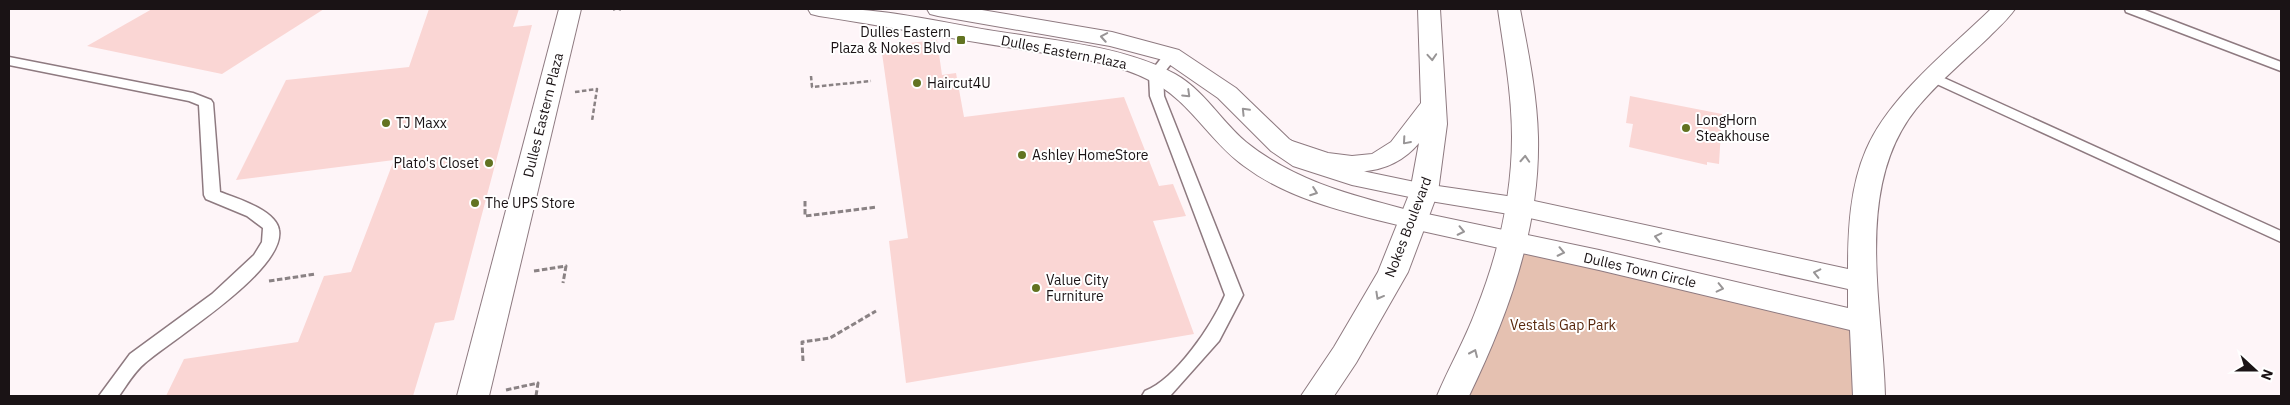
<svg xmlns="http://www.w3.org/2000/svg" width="2290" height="405" viewBox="0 0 2290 405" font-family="'IBM Plex Sans',sans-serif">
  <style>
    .green { fill: #e5c1b1 }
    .building { fill: #fad6d4 }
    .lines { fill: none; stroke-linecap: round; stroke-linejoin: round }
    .service-casing { stroke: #8e7a80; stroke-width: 3 }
    .minor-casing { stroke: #8e7a80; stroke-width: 2 }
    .tertiary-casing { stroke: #8e7a80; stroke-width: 2 }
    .secondary-casing { stroke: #8e7a80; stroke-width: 2 }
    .path-far1 { stroke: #8a8284; stroke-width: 2.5; stroke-dasharray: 4.5 2.5; stroke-linecap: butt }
    .path { stroke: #8a8284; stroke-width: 3; stroke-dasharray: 5.5 2.5; stroke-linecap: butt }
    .service { fill: #fff; fill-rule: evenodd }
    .minor { fill: #fff; fill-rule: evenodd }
    .tertiary { fill: #fff; fill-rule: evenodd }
    .secondary { fill: #fff; fill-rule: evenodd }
    .oneway { stroke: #989596 }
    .poi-dot { fill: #627321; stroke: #fff; stroke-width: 2 }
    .labels { text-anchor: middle; stroke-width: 4; stroke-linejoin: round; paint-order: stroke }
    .poi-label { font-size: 14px; fill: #1a1315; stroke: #fff; text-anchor: start }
    .street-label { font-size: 14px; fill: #1a1315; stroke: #fff }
    .park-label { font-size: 14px; fill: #58280d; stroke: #fff }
  </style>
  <rect width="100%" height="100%" fill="#fef5f8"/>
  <polygon class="green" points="1514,242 1866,323 1869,396 1453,396 1473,357"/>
  <g class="building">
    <polygon points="152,9 324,9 222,74 87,46"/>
    <polygon points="429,9 519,9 513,27 532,25 454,320 435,323 413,396 166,396 184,359 298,342 324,276 351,272 394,160 236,180 286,80 409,67"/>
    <polygon points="937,40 942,75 956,73 964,117 1124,97 1159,186 1173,184 1186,216 1153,221 1194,334 906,383 889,241 908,238 881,46"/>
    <polygon points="1630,96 1722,114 1719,164 1707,162 1707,165 1629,147 1633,124 1626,123"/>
  </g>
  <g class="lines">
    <defs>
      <g id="service">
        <polygon points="2125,9 2142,9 2281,62 2281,71 2126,12"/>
        <path d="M1171,51L1178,55L1163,74L1164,96L1243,295L1219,341L1170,396H1142L1145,391C1176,379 1212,325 1225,295L1150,96L1149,74L1166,52Z"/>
        <path d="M9,57L193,93L211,100L213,103L220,192C236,198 276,210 279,230C286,270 174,338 145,363C134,372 127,385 119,396H99L130,354L212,294L254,255L262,242L263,228L247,216L206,199L204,195L199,105L189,101L9,65Z"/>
        <polygon points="1933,73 2281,231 2281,242 1928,80 1926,77"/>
      </g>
      <g id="minor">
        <polygon points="559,9 581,9 489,396 457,396"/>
        <path d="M808,9C868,5 929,20 988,30C1047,40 1122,45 1175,74C1204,90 1221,121 1246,142C1298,184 1360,197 1423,214L1427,220L1423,226L1413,229C1355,214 1292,202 1244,166C1209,141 1189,99 1149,80C1108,59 1058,56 1013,48C948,38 884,26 819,16L811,14Z"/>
        <polygon points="927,9 976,9 1112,32 1179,50 1236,88 1289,139 1311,154 1367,172 1434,186 1438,192 1434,198 1424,200 1352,185 1293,166 1271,151 1218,98 1163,60 1110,46 938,16 930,14"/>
      </g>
      <path id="tertiary" d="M1991,9H2015C2008,19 1998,28 1989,37C1965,60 1937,83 1916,109C1853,187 1883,306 1885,396H1853L1850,330L1599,270L1413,229L1403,226L1399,220L1403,214L1413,211L1599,250L1848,308V289L1521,216L1424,200L1414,198L1410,192L1414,186L1424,184L1521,198L1848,269C1848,230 1850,187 1866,150C1889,96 1950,49 1991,9Z"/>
      <g id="secondary">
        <path d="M1418,9H1440L1447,124L1438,192L1408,272L1356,363L1334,396H1301L1334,347L1378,272L1410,192L1419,143C1387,181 1340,175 1297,160C1287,157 1273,154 1267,145L1271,139L1280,137L1328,153L1352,156L1372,154L1391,142L1421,103Z"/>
        <path d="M1498,9H1520C1528,51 1537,94 1538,137C1540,229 1508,315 1469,396H1437C1449,367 1465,340 1476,310C1498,255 1512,196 1512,137C1512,94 1504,51 1498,9Z"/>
      </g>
    </defs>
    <use href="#service" class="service-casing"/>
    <use href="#minor" class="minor-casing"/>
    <use href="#tertiary" class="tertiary-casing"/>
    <use href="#secondary" class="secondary-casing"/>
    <g class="path-far1">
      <polyline points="619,9 621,10"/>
      <polyline points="613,10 615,9"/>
      <polyline points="811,76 812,87 871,81"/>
      <polyline points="575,92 597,89 592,121"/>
    </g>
    <g class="path">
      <polyline points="805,201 805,216 877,207"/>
      <polyline points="534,271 566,266 563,283"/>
      <polyline points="269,281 316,274"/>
      <polyline points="803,361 802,342 830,338 876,311"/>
      <polyline points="506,390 538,383 536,396"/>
    </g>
    <use href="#service" class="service"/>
    <use href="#minor" class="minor"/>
    <use href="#tertiary" class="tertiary"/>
    <use href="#secondary" class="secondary"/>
  </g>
  <defs><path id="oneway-chevron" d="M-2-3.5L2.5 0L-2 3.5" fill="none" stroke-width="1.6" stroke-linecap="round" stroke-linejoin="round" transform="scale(1.25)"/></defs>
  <g class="oneway">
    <use href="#oneway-chevron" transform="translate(1104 37) rotate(-170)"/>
    <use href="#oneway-chevron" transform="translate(1432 57) rotate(86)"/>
    <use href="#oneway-chevron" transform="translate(1187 94) rotate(44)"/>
    <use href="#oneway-chevron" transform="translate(1245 111) rotate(-134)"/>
    <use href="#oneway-chevron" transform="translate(1406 141) rotate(131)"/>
    <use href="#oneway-chevron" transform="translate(1525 159) rotate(-87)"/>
    <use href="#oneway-chevron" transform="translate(1314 192) rotate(20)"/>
    <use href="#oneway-chevron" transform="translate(1461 231) rotate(12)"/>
    <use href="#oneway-chevron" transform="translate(1658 237) rotate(-167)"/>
    <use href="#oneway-chevron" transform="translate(1561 252) rotate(12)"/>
    <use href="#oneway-chevron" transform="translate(1817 273) rotate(-167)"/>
    <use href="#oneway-chevron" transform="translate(1720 288) rotate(13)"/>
    <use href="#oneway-chevron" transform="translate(1379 296) rotate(119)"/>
    <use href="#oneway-chevron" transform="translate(1474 353) rotate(-66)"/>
  </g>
  <g class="poi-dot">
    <rect x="956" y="35" width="10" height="10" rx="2.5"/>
    <circle cx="917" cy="83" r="5"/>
    <circle cx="386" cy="123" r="5"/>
    <circle cx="1686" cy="128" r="5"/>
    <circle cx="1022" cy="155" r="5"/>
    <circle cx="489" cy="163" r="5"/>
    <circle cx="475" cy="203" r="5"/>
    <circle cx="1036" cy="288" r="5"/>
  </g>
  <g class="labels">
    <g class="poi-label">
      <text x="951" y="37" text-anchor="end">Dulles Eastern<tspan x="951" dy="16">Plaza &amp; Nokes Blvd</tspan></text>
      <text x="927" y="88">Haircut4U</text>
      <text x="1696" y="125">LongHorn<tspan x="1696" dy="16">Steakhouse</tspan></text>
      <text x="396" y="128">TJ Maxx</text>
      <text x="1032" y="160">Ashley HomeStore</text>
      <text x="479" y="168" text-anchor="end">Plato's Closet</text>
      <text x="485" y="208">The UPS Store</text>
      <text x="1046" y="285">Value City<tspan x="1046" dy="16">Furniture</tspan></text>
    </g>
    <g class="street-label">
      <text transform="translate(1064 52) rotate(11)" y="5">Dulles Eastern Plaza</text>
      <text transform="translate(543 115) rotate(-76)" y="5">Dulles Eastern Plaza</text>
      <text transform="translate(1408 227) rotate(-69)" y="5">Nokes Boulevard</text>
      <text transform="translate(1640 270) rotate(13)" y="5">Dulles Town Circle</text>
    </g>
    <g class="park-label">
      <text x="1563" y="330">Vestals Gap Park</text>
    </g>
  </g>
  <rect width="2290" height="405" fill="none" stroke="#1a1315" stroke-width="20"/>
  <g transform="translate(2255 370) rotate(111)" stroke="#ffffff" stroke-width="4" paint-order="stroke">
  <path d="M0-4L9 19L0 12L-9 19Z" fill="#1a1315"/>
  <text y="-8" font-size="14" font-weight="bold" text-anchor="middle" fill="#1a1315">N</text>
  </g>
</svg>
